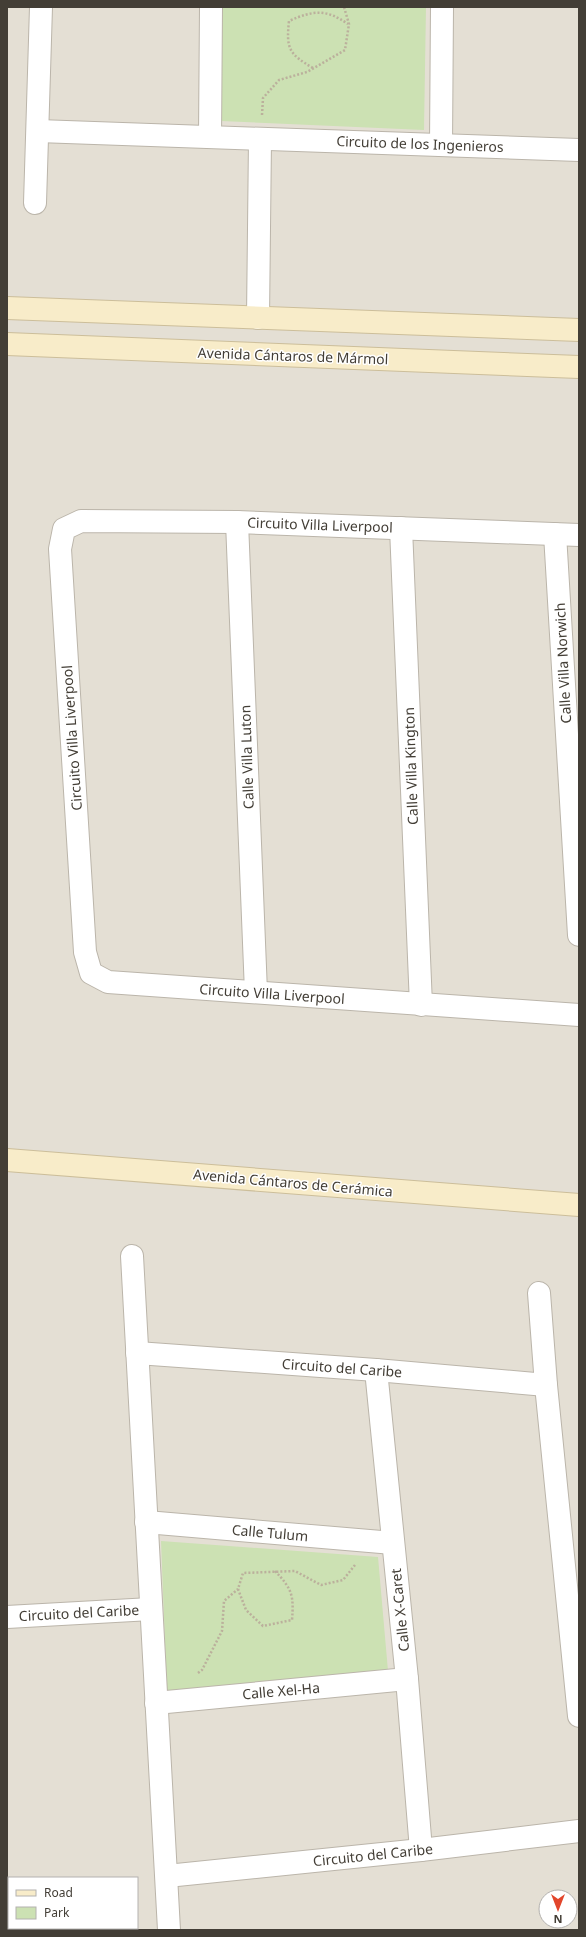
<svg xmlns="http://www.w3.org/2000/svg" width="586" height="1937" viewBox="0 0 586 1937" font-family="'Noto Sans',sans-serif">
  <style>
    .residential { fill: #e4dfd4; fill-rule: evenodd }
    .green { fill: #cce1b3 }
    .lines { fill: none; stroke-linecap: round; stroke-linejoin: round }
    .street-casing { stroke: #bbb5aa; stroke-width: 24 }
    .secondary-casing { stroke: #ccbe9a; stroke-width: 24 }
    .path { stroke: #bbb09c; stroke-width: 2.5; stroke-dasharray: 2 2; stroke-linecap: butt }
    .street { stroke: #fff; stroke-width: 22 }
    .secondary { stroke: #f8ecc9; stroke-width: 22 }
    .labels { text-anchor: middle; stroke-width: 3; stroke-linejoin: round; paint-order: stroke }
    .street-label { font-size: 14px; fill: #433e36; stroke: #fff }
  </style>
  <rect width="100%" height="100%" fill="#f1ede6"/>
  <path class="residential" d="M7,7H579V1930H7ZM9,1878H137V1928H9ZM546,1897H570V1921H546Z"/>
  <g class="green">
    <polygon points="222,7 426,7 424,130 221,121"/>
    <polygon points="161,1541 378,1557 388,1671 167,1694"/>
  </g>
  <g class="lines">
    <defs>
      <g id="street">
        <polyline points="38,131 579,150"/>
        <polyline points="210,137 211,7"/>
        <polyline points="441,145 442,7"/>
        <polyline points="35,203 41,7"/>
        <polyline points="258,318 260,139"/>
        <polyline points="237,522 256,992"/>
        <polyline points="401,528 421,1005"/>
        <polyline points="555,534 579,935"/>
        <polyline points="579,535 237,522 81,521 64,529 60,549 85,952 91,973 108,982 579,1015"/>
        <polyline points="132,1256 169,1930"/>
        <polyline points="539,1293 546,1385 579,1716"/>
        <polyline points="137,1353 376,1370 546,1385"/>
        <polyline points="376,1370 407,1679 421,1850"/>
        <polyline points="146,1522 393,1543"/>
        <polyline points="7,1617 151,1609"/>
        <polyline points="156,1703 407,1679"/>
        <polyline points="167,1876 421,1850 579,1831"/>
      </g>
      <g id="secondary">
        <polyline points="7,308 579,330"/>
        <polyline points="7,344 579,367"/>
        <polyline points="7,1160 579,1205"/>
      </g>
    </defs>
    <use href="#street" class="street-casing"/>
    <use href="#secondary" class="secondary-casing"/>
    <g class="path">
      <path d="M313,68C289,54 286,49 289,21C314,10 326,9 348,24"/>
      <polyline points="262,115 263,98 279,80 307,72 345,50 349,24 344,7"/>
      <path d="M275,1571C292,1589 294,1595 292,1620L263,1626L246,1610L238,1589L243,1573L295,1571L321,1585L343,1580L355,1565"/>
      <polyline points="198,1673 202,1670 222,1631 224,1601 238,1589"/>
    </g>
    <use href="#street" class="street"/>
    <use href="#secondary" class="secondary"/>
  </g>
  <g class="labels">
    <g class="street-label">
      <text transform="translate(420 144) rotate(2)" y="5">Circuito de los Ingenieros</text>
      <text transform="translate(293 356) rotate(2)" y="5">Avenida Cántaros de Mármol</text>
      <text transform="translate(320 525) rotate(2)" y="5">Circuito Villa Liverpool</text>
      <text transform="translate(563 663) rotate(-93)" y="5">Calle Villa Norwich</text>
      <text transform="translate(72 738) rotate(-94)" y="5">Circuito Villa Liverpool</text>
      <text transform="translate(247 757) rotate(-92)" y="5">Calle Villa Luton</text>
      <text transform="translate(411 766) rotate(-92)" y="5">Calle Villa Kington</text>
      <text transform="translate(272 994) rotate(4)" y="5">Circuito Villa Liverpool</text>
      <text transform="translate(293 1183) rotate(5)" y="5">Avenida Cántaros de Cerámica</text>
      <text transform="translate(342 1368) rotate(4)" y="5">Circuito del Caribe</text>
      <text transform="translate(270 1533) rotate(5)" y="5">Calle Tulum</text>
      <text transform="translate(400 1610) rotate(-96)" y="5">Calle X-Caret</text>
      <text transform="translate(79 1613) rotate(-3)" y="5">Circuito del Caribe</text>
      <text transform="translate(281 1691) rotate(-5)" y="5">Calle Xel-Ha</text>
      <text transform="translate(373 1855) rotate(-6)" y="5">Circuito del Caribe</text>
    </g>
  </g>
  <rect width="586" height="1937" fill="none" stroke="#433e36" stroke-width="16"/>
  <rect x="8" y="1877" width="130" height="52" fill="#ffffff" stroke="#b4b2af"/>
  <rect x="16" y="1890" width="20" height="6" fill="#f8ecc9" stroke="#b4b2af"/>
  <text x="44" y="1897" font-size="12" fill="#433e36">Road</text>
  <rect x="16" y="1907" width="20" height="12" fill="#cce1b3" stroke="#b4b2af"/>
  <text x="44" y="1917" font-size="12" fill="#433e36">Park</text>
  <g transform="translate(558 1909) rotate(180)"><circle r="19" fill="#ffffff" stroke="#b4b2af"/>
  <path d="M0-3L7 15L0 10L-7 15Z" fill="#e2462c"/>
  <text y="-6" font-size="11" font-weight="bold" text-anchor="middle" fill="#433e36">N</text>
  </g>
</svg>
